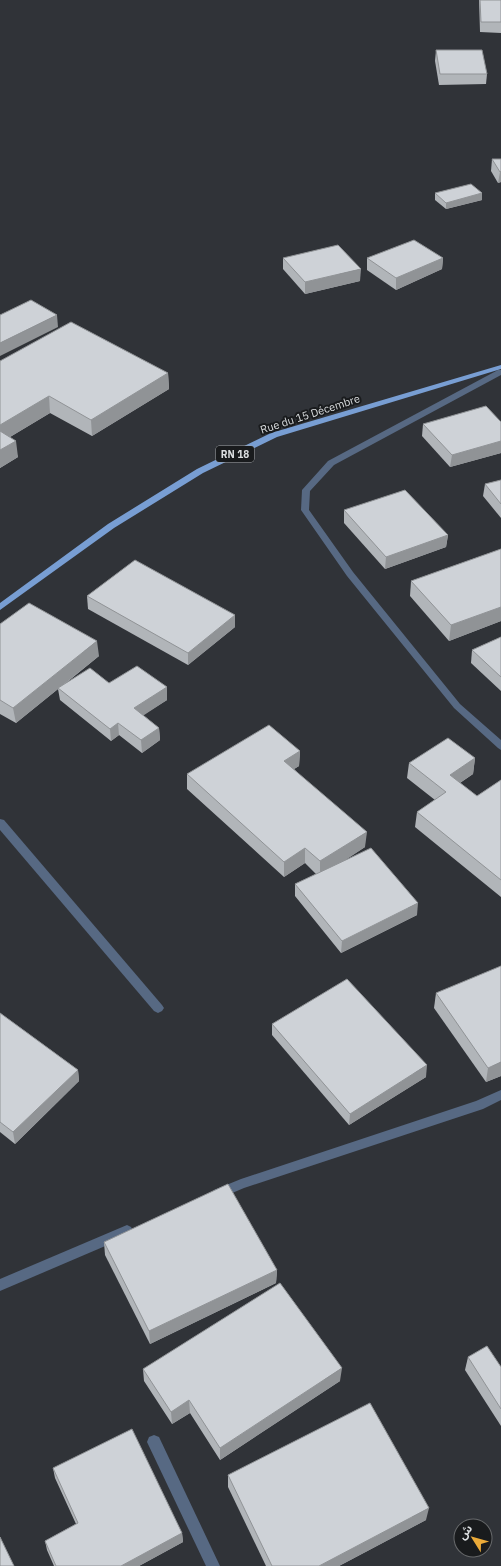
<svg xmlns="http://www.w3.org/2000/svg" width="501" height="1566" viewBox="0 0 501 1566" font-family="'IBM Plex Sans','Noto Sans Arabic',sans-serif">
  <style>
    .lines { fill: none; stroke-linecap: round; stroke-linejoin: round }
    .minor { fill: #576983; fill-rule: evenodd }
    .major { fill: #789ed3; fill-rule: evenodd }
    .wall { fill: #b1b5b9 }
    .shaded-wall { fill: #909396 }
    .building { fill: #ced2d7; stroke: #909396 }
    .labels { text-anchor: middle; stroke-width: 4; stroke-linejoin: round; paint-order: stroke }
    .shield { fill: #191b1d; stroke: #a1a4a6; stroke-width: 1 }
    .shield-label { font-size: 10px; font-weight: bold; fill: #dbdee0 }
    .street-label { font-size: 11px; fill: #dbdee0; stroke: #191b1d }
  </style>
  <rect width="100%" height="100%" fill="#303338"/>
  <g class="lines">
    <g class="minor">
      <polygon points="498,370 501,370 501,375 334,465 310,491 309,510 353,572 460,704 501,740 501,750 498,748 454,708 347,576 301,510 302,490 328,461"/>
      <polygon points="0,819 4,820 162,1005 164,1008 162,1011 158,1013 154,1011 0,830"/>
      <polygon points="501,1090 501,1100 483,1109 244,1188 218,1199 214,1198 212,1194 214,1190 241,1179 476,1101"/>
      <polygon points="127,1225 131,1227 133,1231 131,1235 0,1291 0,1279"/>
      <polygon points="154,1435 159,1437 220,1566 206,1566 147,1442 149,1437"/>
    </g>
    <polygon class="major" points="501,365 501,369 277,437 203,473 114,528 0,610 0,603 108,524 197,469 271,433"/>
  </g>
  <g class="wall">
    <polygon points="479,0 501,0 501,33 480,32"/>
    <polygon points="436,50 487,74 486,84 439,85 435,61"/>
    <polygon points="492,159 501,159 501,182 498,183 491,171"/>
    <polygon points="435,193 482,193 482,200 446,209 435,200"/>
    <polygon points="283,258 360,281 305,294 283,269"/>
    <polygon points="367,258 443,258 442,269 396,290 367,270"/>
    <polygon points="0,361 168,373 169,389 92,436 50,413 10,437 18,457 0,468"/>
    <polygon points="501,422 501,453 450,467 422,436 423,424"/>
    <polygon points="501,480 501,518 483,496 485,484"/>
    <polygon points="344,510 448,535 446,547 385,569 344,523"/>
    <polygon points="501,549 501,621 449,641 410,596 411,581"/>
    <polygon points="87,596 235,615 235,627 188,665 88,609"/>
    <polygon points="0,624 99,656 66,683 109,683 167,687 167,700 143,715 159,728 160,740 142,753 119,735 111,741 60,700 58,689 16,723 0,714"/>
    <polygon points="501,637 501,691 471,663 472,650"/>
    <polygon points="300,751 299,766 294,769 365,847 345,860 417,915 341,953 295,896 295,884 316,874 305,863 284,877 187,789 187,774"/>
    <polygon points="475,758 473,774 460,783 477,796 501,780 501,897 415,827 417,812 435,800 407,778 409,763"/>
    <polygon points="436,993 501,1076 486,1082 434,1008"/>
    <polygon points="0,1013 78,1070 79,1081 15,1144 0,1132"/>
    <polygon points="272,1024 426,1077 349,1125 272,1035"/>
    <polygon points="104,1242 277,1270 276,1283 150,1344 105,1255"/>
    <polygon points="468,1357 501,1367 501,1426 465,1370"/>
    <polygon points="143,1369 340,1381 220,1460 190,1413 172,1424 144,1381"/>
    <polygon points="53,1468 182,1533 183,1542 139,1566 54,1566 47,1550 45,1541 76,1524 55,1478"/>
    <polygon points="228,1475 426,1520 339,1566 266,1566 228,1487"/>
  </g>
  <g class="shaded-wall">
    <polygon points="501,171 501,182 498,183 500,172"/>
    <polygon points="482,193 482,200 446,209 446,203"/>
    <polygon points="443,258 442,269 396,290 396,278"/>
    <polygon points="361,269 360,281 305,294 305,282"/>
    <polygon points="57,315 58,327 0,356 0,343"/>
    <polygon points="168,373 169,389 92,436 91,420"/>
    <polygon points="49,396 50,413 0,443 0,425"/>
    <polygon points="16,441 18,457 0,468 0,450"/>
    <polygon points="501,441 501,453 450,467 452,455"/>
    <polygon points="448,535 446,547 385,569 386,557"/>
    <polygon points="501,607 501,621 449,641 451,625"/>
    <polygon points="235,615 235,627 188,665 188,653"/>
    <polygon points="97,641 99,656 59,688 58,688 58,689 16,723 13,708"/>
    <polygon points="167,687 167,700 135,721 134,708"/>
    <polygon points="118,723 119,735 111,741 110,729"/>
    <polygon points="159,728 160,740 142,753 141,740"/>
    <polygon points="300,751 299,766 283,776 284,761"/>
    <polygon points="475,758 473,774 449,790 450,775"/>
    <polygon points="367,832 365,847 320,877 320,861"/>
    <polygon points="305,848 305,863 284,877 284,862"/>
    <polygon points="418,903 417,915 341,953 342,941"/>
    <polygon points="501,1062 501,1076 486,1082 488,1068"/>
    <polygon points="427,1065 426,1077 349,1125 350,1114"/>
    <polygon points="78,1070 79,1081 15,1144 13,1132"/>
    <polygon points="277,1270 276,1283 150,1344 149,1331"/>
    <polygon points="342,1368 340,1381 220,1460 220,1448"/>
    <polygon points="189,1400 190,1413 172,1424 171,1412"/>
    <polygon points="429,1508 426,1520 339,1566 319,1566"/>
    <polygon points="182,1533 183,1542 139,1566 121,1566"/>
  </g>
  <g class="building">
    <polygon points="480,0 501,0 501,22 481,22"/>
    <polygon points="436,50 482,50 487,74 440,74"/>
    <polygon points="492,159 501,159 501,171 500,172"/>
    <polygon points="471,184 482,193 446,203 435,193"/>
    <polygon points="414,240 443,258 396,278 367,258"/>
    <polygon points="338,245 361,269 305,282 283,258"/>
    <polygon points="31,300 57,315 0,343 0,315"/>
    <polygon points="71,322 168,373 91,420 49,396 0,425 0,361"/>
    <polygon points="486,406 501,422 501,441 452,455 423,424"/>
    <polygon points="0,431 16,441 0,450"/>
    <polygon points="501,480 501,504 485,484"/>
    <polygon points="405,490 448,535 386,557 344,510"/>
    <polygon points="501,549 501,607 451,625 411,581"/>
    <polygon points="135,560 235,615 188,653 87,596"/>
    <polygon points="29,603 97,641 13,708 0,700 0,624"/>
    <polygon points="501,637 501,677 472,650"/>
    <polygon points="137,666 167,687 134,708 159,728 141,740 118,723 110,729 58,688 90,668 109,683"/>
    <polygon points="269,725 300,751 284,761 367,832 320,861 305,848 284,862 187,774"/>
    <polygon points="448,738 475,758 450,775 477,796 501,780 501,880 417,812 446,792 409,763"/>
    <polygon points="371,848 418,903 342,941 295,884"/>
    <polygon points="501,966 501,1062 488,1068 436,993"/>
    <polygon points="347,979 427,1065 350,1114 272,1024"/>
    <polygon points="0,1013 78,1070 13,1132 0,1122"/>
    <polygon points="228,1184 277,1270 149,1331 104,1242"/>
    <polygon points="280,1283 342,1368 220,1448 189,1400 171,1412 143,1369"/>
    <polygon points="487,1346 501,1367 501,1409 468,1357"/>
    <polygon points="370,1403 429,1508 319,1566 272,1566 228,1475"/>
    <polygon points="132,1429 182,1533 121,1566 56,1566 45,1541 78,1523 53,1468"/>
    <polygon points="0,1537 14,1566 0,1566"/>
  </g>
  <g class="labels">
    <rect class="shield" x="216" y="446" width="38" height="16" rx="3"/>
    <g class="shield-label">
      <text x="235" y="458">RN 18</text>
    </g>
    <g class="street-label">
      <text transform="translate(310 414) rotate(-18)" y="4">Rue du 15 Décembre</text>
    </g>
  </g>
  <g transform="translate(473 1538) rotate(307)"><circle r="19" fill="#191b1d" stroke="#67696b"/>
  <path d="M0-3L7 15L0 10L-7 15Z" fill="#ebaa39"/>
  <text y="-6" font-size="11" font-weight="bold" text-anchor="middle" fill="#dbdee0">ش</text>
  </g>
</svg>
